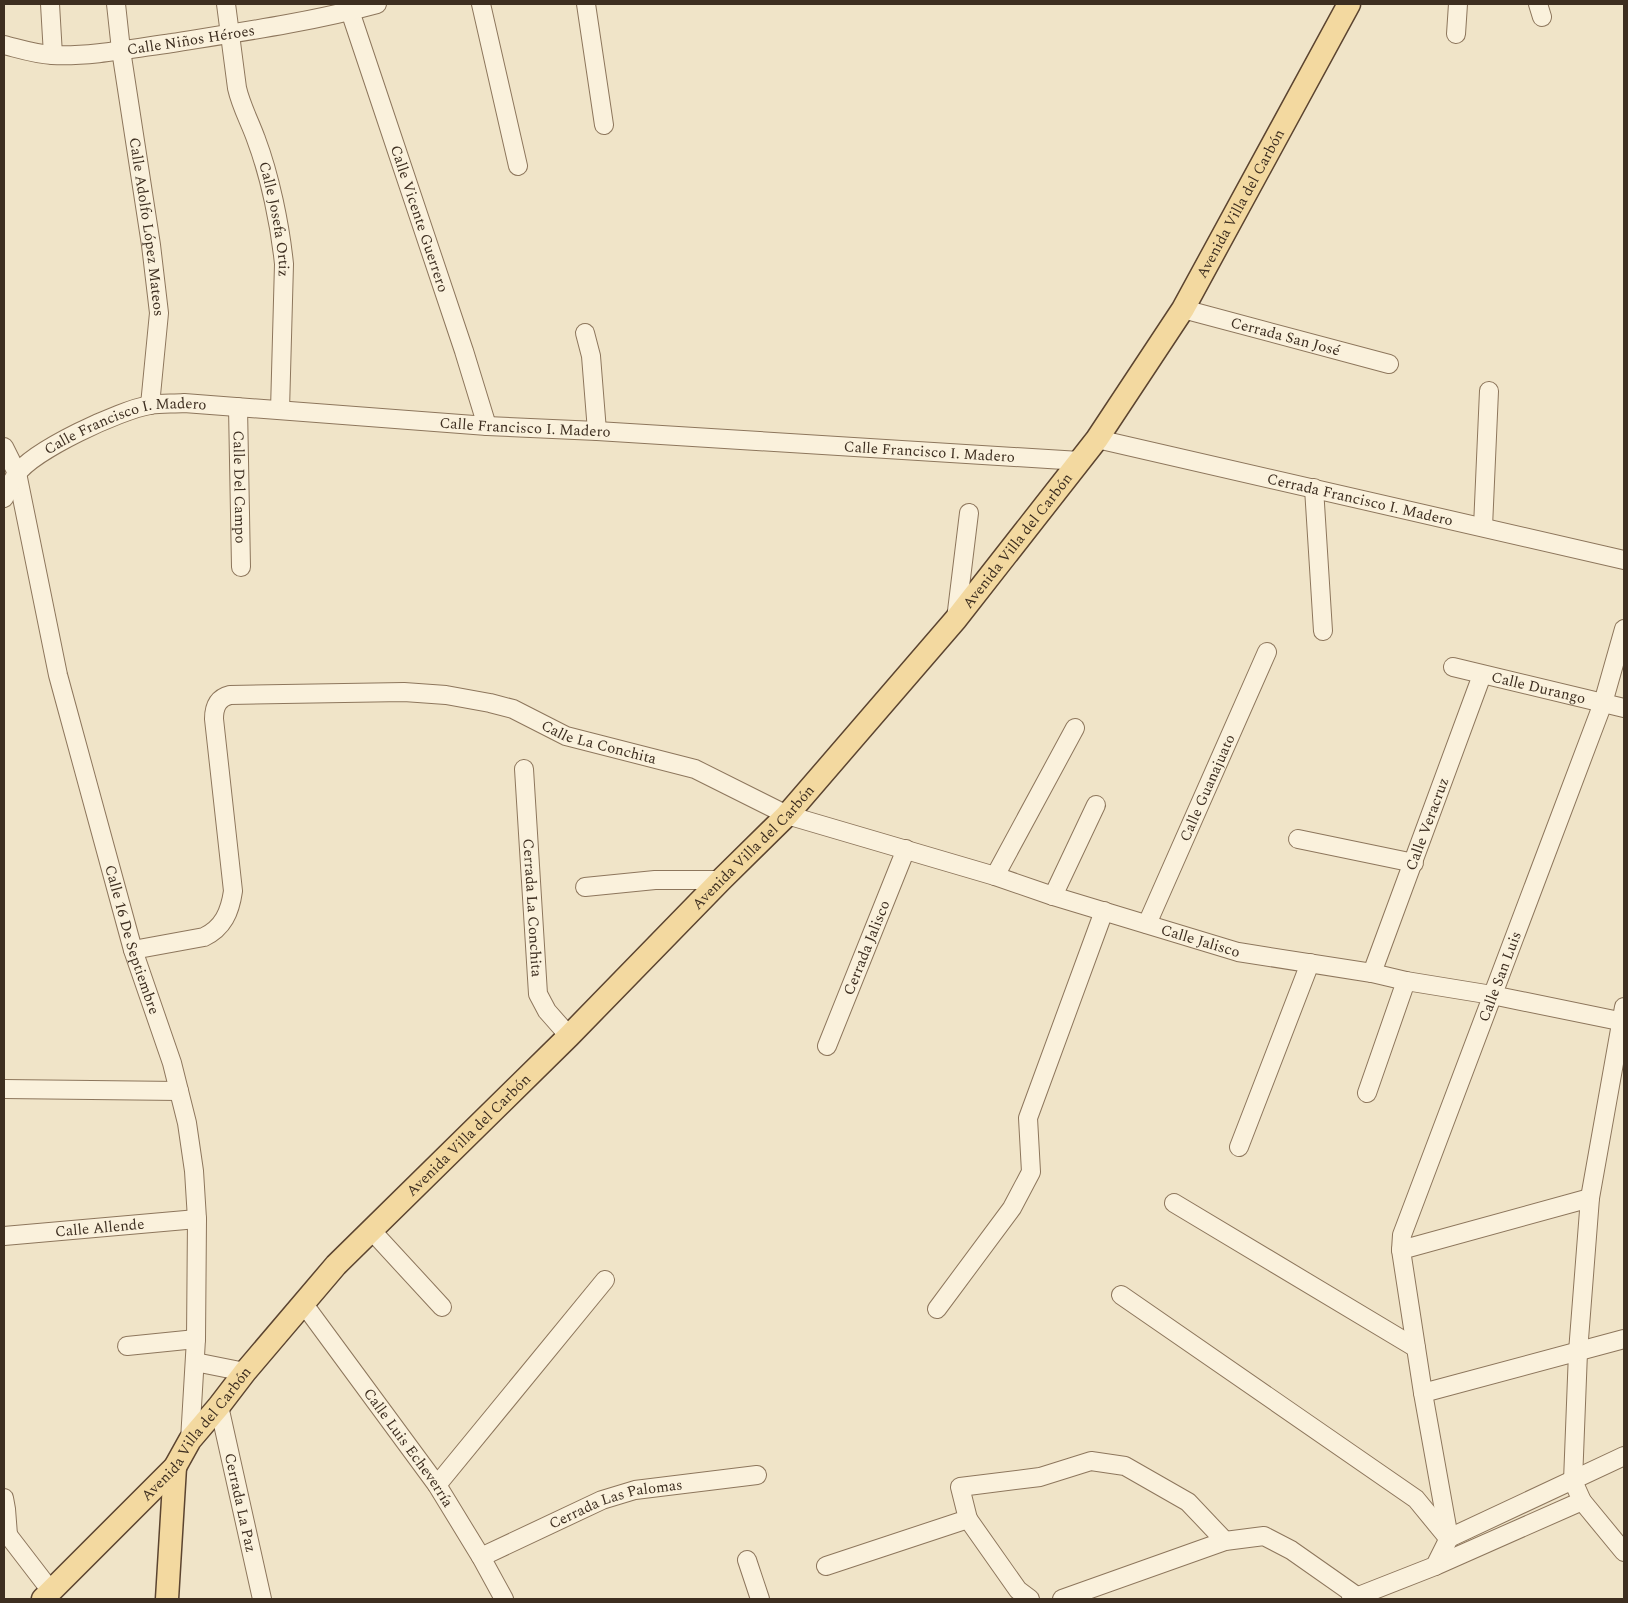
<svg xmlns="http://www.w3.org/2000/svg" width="1628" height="1603" viewBox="0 0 1628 1603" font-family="Spectral,serif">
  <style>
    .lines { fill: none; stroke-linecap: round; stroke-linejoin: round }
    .minor-casing { stroke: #8d765c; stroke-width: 20 }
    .major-casing { stroke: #5b4430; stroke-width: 25 }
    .minor { stroke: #faf1dc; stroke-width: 18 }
    .major { stroke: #f3d9a0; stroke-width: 22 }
    .labels { text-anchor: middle; stroke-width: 5; stroke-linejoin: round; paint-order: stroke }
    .street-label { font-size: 15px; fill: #3d2e20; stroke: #f7eed8 }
  </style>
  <rect width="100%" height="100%" fill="#f0e4c8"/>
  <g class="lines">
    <defs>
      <g id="minor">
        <polyline points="50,4 53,55"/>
        <path id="s1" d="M116,4L121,50L151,245L159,313L150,405"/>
        <path id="s2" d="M226,4L237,88C241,106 250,122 256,139C270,176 280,225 284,264L280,410"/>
        <polyline points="481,4 518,166"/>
        <polyline points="586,4 604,125"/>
        <polyline points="1538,4 1542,17"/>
        <path id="s3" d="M350,11L464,351L487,426"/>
        <polyline points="1456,34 1458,4"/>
        <path id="s4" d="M4,45C20,49 35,54 52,55C89,57 135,48 172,43C241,32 311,22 377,4"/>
        <path id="s5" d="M1183,309L1389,364"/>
        <polyline points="585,333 591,356 597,431"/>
        <path id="s6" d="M238,407L241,567"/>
        <path id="s7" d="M1097,439L1624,560"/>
        <path id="s8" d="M4,447L17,473L58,675L133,950L172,1063L187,1123L194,1171L197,1219L196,1339L190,1440"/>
        <polyline points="1314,488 1323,631"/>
        <path id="s9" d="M4,498C8,491 11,482 16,475C33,450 120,410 150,405C161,403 173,404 184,403L487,426L597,431L1080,461"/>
        <polyline points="1483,527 1489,391"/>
        <polyline points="956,619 969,513"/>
        <path id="s10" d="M1453,667L1624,708"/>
        <path id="s11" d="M524,769L538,994L547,1011L569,1036"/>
        <polyline points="1298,839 1414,863"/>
        <polyline points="995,876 1075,728"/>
        <polyline points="585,887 655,880 721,880"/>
        <polyline points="1053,896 1096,805"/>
        <path id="s12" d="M1147,924L1267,652"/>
        <path id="s13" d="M133,950L204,937C223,928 230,912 233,891L214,719C214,707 218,698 230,695L404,692L446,695L490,703L513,709L566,736L695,769L787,815L995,876L1053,896L1238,952L1372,973L1406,981L1492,995L1624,1022"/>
        <path id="s14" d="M1372,973L1482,675"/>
        <polyline points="1624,1007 1590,1198 1578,1352 1573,1481 1582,1501 1624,1552"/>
        <path id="s15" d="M827,1046L906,849"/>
        <polyline points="4,1089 179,1091"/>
        <polyline points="1367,1093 1406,981"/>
        <polyline points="1239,1147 1310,963"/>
        <polyline points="1174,1203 1416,1348"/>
        <polyline points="372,1231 442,1307"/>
        <path id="s16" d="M4,1236L197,1219"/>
        <polyline points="1401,1250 1590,1198"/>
        <polyline points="1121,1295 1416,1499 1448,1538"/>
        <path id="s17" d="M303,1303L437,1485L481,1557L504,1599"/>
        <polyline points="937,1309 1012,1208 1031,1172 1028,1118 1104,911"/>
        <polyline points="127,1346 196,1339"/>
        <polyline points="195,1362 245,1372"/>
        <polyline points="1423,1393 1624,1339"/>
        <path id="s18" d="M219,1406L262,1599"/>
        <polyline points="437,1485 605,1280"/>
        <polyline points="4,1498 6,1509 8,1535"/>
        <polyline points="968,1519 1018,1590 1030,1599"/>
        <polyline points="4,1536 8,1535 51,1591"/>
        <polyline points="1449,1538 1624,1456"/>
        <path id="s19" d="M481,1557L602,1500L635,1490L757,1475"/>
        <polyline points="747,1560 760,1599"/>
        <polyline points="826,1566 968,1519 960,1487 1040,1477 1091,1461 1125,1466 1188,1502 1225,1541"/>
        <polyline points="1435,1566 1582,1501"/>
        <polyline points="1062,1599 1225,1541 1264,1536 1291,1550 1358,1597"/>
        <path id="s20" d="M1351,1599L1435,1566L1449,1538L1423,1393L1401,1250L1402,1235L1603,703L1624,629"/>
      </g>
      <g id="major">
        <path id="s21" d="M43,1599L175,1467L190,1440L219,1406L245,1372L336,1265L569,1036L721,880L787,815L956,619L1097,439L1183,309L1349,4"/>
        <polyline points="167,1599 175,1467"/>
      </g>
    </defs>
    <use href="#minor" class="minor-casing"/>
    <use href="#major" class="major-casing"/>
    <use href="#minor" class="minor"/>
    <use href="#major" class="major"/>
  </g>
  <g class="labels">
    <g class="street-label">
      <text dy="5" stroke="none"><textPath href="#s4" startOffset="189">Calle Niños Héroes</textPath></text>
      <text dy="5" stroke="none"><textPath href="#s21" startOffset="1846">Avenida Villa del Carbón</textPath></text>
      <text dy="5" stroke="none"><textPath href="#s3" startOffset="219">Calle Vicente Guerrero</textPath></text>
      <text dy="5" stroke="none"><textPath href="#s2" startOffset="222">Calle Josefa Ortiz</textPath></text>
      <text dy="5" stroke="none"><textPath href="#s1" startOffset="225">Calle Adolfo López Mateos</textPath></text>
      <text dy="5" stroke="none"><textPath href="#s5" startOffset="106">Cerrada San José</textPath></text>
      <text dy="5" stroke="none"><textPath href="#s9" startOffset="555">Calle Francisco I. Madero</textPath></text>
      <text dy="5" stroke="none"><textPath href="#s9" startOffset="150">Calle Francisco I. Madero</textPath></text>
      <text dy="5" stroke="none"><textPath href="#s9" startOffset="960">Calle Francisco I. Madero</textPath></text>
      <text dy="5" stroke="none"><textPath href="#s6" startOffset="80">Calle Del Campo</textPath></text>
      <text dy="5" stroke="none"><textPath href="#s7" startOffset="270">Cerrada Francisco I. Madero</textPath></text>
      <text dy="5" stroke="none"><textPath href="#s21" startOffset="1441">Avenida Villa del Carbón</textPath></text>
      <text dy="5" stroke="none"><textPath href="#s10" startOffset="88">Calle Durango</textPath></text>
      <text dy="5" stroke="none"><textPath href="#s13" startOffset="711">Calle La Conchita</textPath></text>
      <text dy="5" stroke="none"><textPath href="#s12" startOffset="149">Calle Guanajuato</textPath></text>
      <text dy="5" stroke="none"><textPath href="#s14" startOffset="159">Calle Veracruz</textPath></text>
      <text dy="5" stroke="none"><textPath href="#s21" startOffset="1036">Avenida Villa del Carbón</textPath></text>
      <text dy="5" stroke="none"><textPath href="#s11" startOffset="139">Cerrada La Conchita</textPath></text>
      <text dy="5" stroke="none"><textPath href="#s8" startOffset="510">Calle 16 De Septiembre</textPath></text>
      <text dy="5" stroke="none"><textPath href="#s13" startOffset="1346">Calle Jalisco</textPath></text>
      <text dy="5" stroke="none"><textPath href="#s15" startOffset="106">Cerrada Jalisco</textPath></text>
      <text dy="5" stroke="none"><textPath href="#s20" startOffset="705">Calle San Luis</textPath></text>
      <text dy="5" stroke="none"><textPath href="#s21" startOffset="631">Avenida Villa del Carbón</textPath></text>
      <text dy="5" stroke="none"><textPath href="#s16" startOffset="96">Calle Allende</textPath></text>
      <text dy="5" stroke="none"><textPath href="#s21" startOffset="226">Avenida Villa del Carbón</textPath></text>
      <text dy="5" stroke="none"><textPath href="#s17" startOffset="179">Calle Luis Echeverría</textPath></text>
      <text dy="5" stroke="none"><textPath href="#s18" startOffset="99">Cerrada La Paz</textPath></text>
      <text dy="5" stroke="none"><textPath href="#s19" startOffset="146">Cerrada Las Palomas</textPath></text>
    </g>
  </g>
  <rect width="1628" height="1603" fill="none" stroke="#3d2e20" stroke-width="10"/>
</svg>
